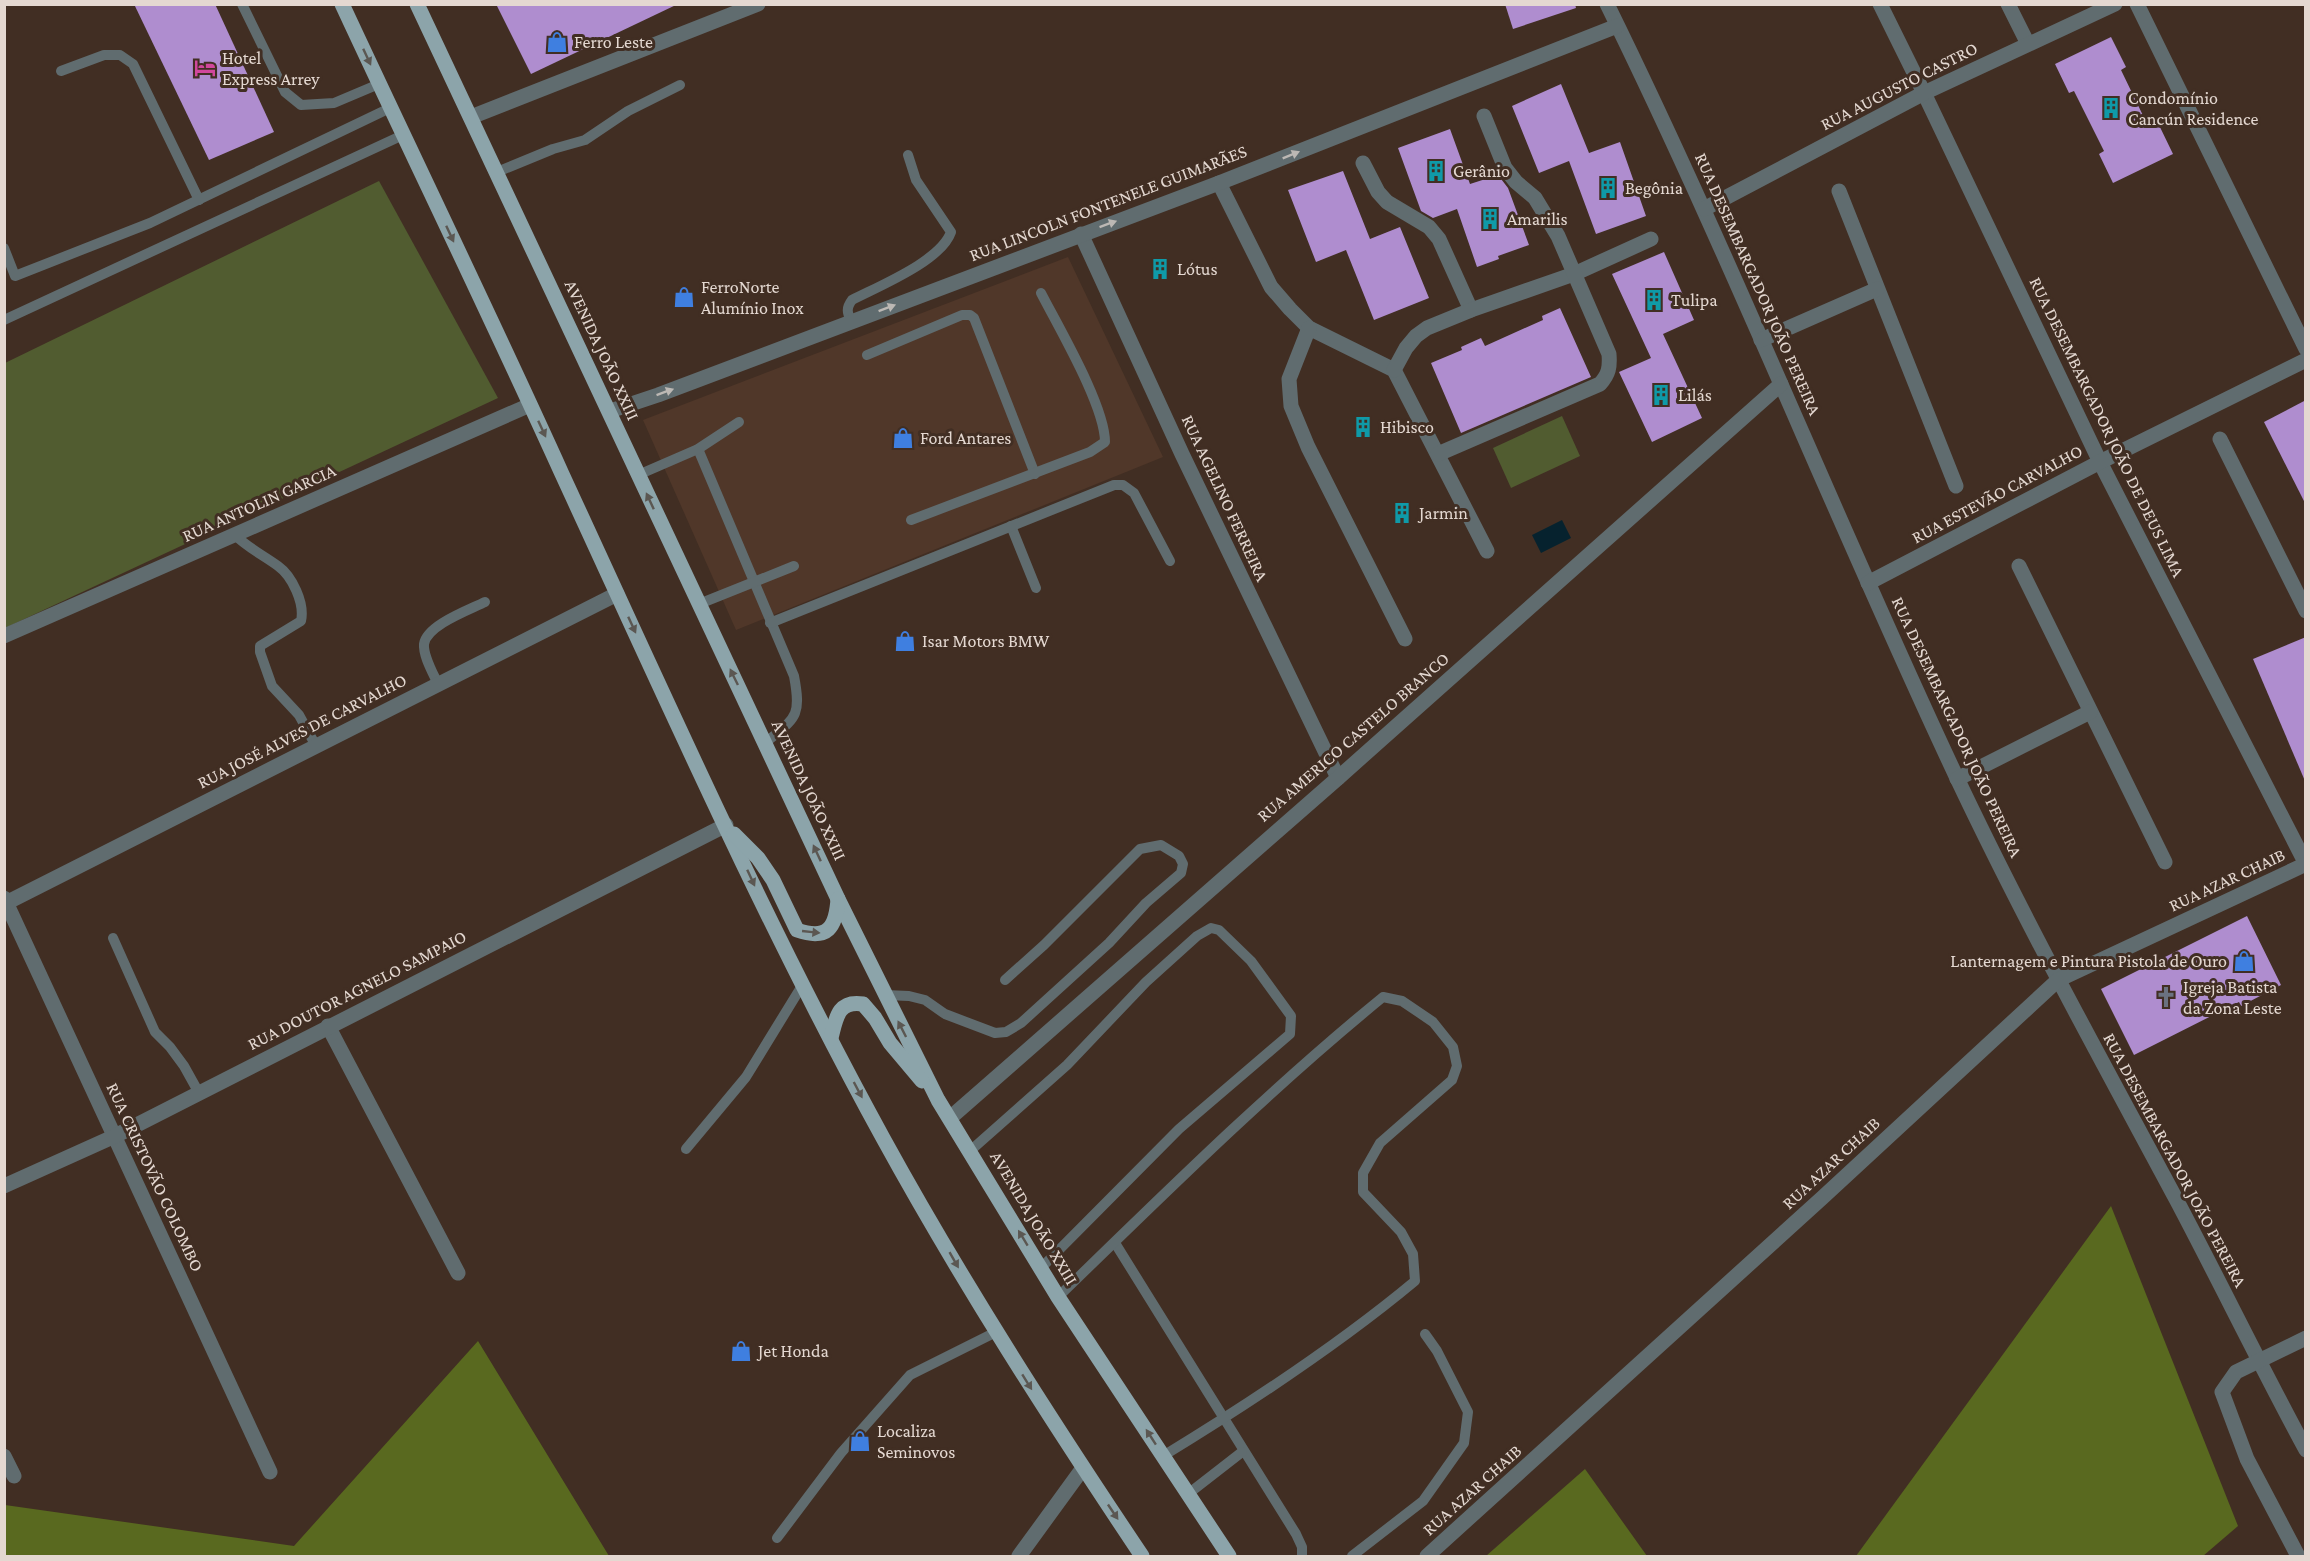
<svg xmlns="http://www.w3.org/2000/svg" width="2310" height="1561" viewBox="0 0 2310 1561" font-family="'Crimson Pro',serif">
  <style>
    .built { fill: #503729 }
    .green { fill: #515c30 }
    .forest { fill: #59691f }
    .water { fill: #06222e }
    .building { fill: #af8dcf }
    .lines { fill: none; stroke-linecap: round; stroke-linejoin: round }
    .service { stroke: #606c6f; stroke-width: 10 }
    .minor { stroke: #606c6f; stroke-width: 15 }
    .primary { stroke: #8ca4aa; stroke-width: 15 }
    .oneway { fill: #5b5752 }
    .oneway2 { fill: #bcb8b4 }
    .labels { text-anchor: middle; stroke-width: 6; stroke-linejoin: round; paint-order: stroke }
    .poi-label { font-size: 18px; fill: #e4d8d1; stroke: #412e23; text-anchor: start }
    .street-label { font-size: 18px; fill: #e4d8d1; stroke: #412e23 }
  </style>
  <rect width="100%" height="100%" fill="#412e23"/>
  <polygon class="built" points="1068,257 1163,457 736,630 643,420"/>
  <g class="green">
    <polygon points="379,181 498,398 5,628 5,363"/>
    <polygon points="1562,416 1580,456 1511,488 1493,448"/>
  </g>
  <g class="forest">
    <polygon points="2111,1206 2238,1526 2203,1556 1856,1556"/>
    <polygon points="478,1341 609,1556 5,1556 5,1505 294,1546"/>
    <polygon points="1585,1469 1647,1556 1486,1556"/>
  </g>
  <polygon class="water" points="1562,520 1571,538 1541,553 1532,535"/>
  <g class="building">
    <polygon points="134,4 215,4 274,132 209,160"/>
    <polygon points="496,4 678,4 531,74"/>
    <polygon points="1505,4 1575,4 1576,8 1513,29"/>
    <polygon points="2111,37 2126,67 2121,70 2149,128 2158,123 2173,154 2113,183 2099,154 2104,151 2074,91 2069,93 2055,64"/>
    <polygon points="1561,84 1589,153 1620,142 1646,216 1596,234 1569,161 1539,173 1512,106"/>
    <polygon points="1450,129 1470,184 1498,175 1508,188 1529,245 1498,256 1499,259 1477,267 1457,209 1433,218 1421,211 1398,148"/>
    <polygon points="1343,171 1370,239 1400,227 1429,298 1374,320 1346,250 1316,262 1288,190"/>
    <polygon points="1664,252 1694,320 1663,334 1702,418 1652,442 1619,372 1651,358 1612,274"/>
    <polygon points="1560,308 1591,377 1461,433 1431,363 1462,350 1461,347 1481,338 1485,346 1543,320 1542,316"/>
    <polygon points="2306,400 2306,505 2264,422"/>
    <polygon points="2306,637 2306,781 2305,781 2253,659"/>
    <polygon points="2247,916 2281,985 2241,1006 2239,1002 2134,1055 2101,989"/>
  </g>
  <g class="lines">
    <g class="service">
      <polyline points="242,4 285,92 301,105 334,103 379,84"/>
      <polyline points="61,71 104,55 120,55 133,64 199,200"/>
      <polyline points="497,172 553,149 585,140 628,111 680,85"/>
      <polyline points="4,248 15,276 150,223 390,108"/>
      <polyline points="4,320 403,135"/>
      <path d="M851,321C847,312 846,308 852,300C879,286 941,261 951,232L916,180L908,155"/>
      <polyline points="867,355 962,315 970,315 974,318 1035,474"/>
      <path d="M698,449L794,676C802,718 795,718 765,743"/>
      <polyline points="638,475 698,449 739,422"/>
      <path d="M911,520L1090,452L1105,442C1105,406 1059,328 1041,293"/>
      <polyline points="1011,526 1036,588"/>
      <path d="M235,535C248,548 263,555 278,566C292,576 305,603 301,621L260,646V652L272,686L299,715L316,746"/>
      <polyline points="699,604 794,566"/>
      <polyline points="770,623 1114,485 1123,485 1134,493 1170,561"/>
      <path d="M438,684C433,673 423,656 424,644C427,625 469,610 485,602"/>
      <polyline points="113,938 155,1032 170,1047 184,1066 199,1093"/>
      <polyline points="885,995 909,996 925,1000 945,1014 995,1033 1006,1032 1021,1023 1109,943 1146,903 1181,873 1183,864 1179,856 1161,845 1140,849 1044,945 1005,980"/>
      <polyline points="686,1149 746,1077 803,984"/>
      <polyline points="970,1151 1067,1065 1146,982 1197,936 1211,928 1219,930 1251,961 1291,1016 1290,1034 1179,1129 1041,1268"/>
      <polyline points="1115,1243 1296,1534 1302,1547 1302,1556"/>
      <path d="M1058,1297C1164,1194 1269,1090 1383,997L1402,1001L1433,1022L1453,1047L1457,1066L1452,1080L1380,1143L1363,1173V1192L1401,1232L1413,1254L1415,1281C1337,1346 1250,1403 1163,1456"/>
      <polyline points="1188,1494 1242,1452"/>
      <polyline points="777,1538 841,1453 910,1375 996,1332"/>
      <polyline points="1352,1556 1423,1501 1464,1443 1468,1412 1437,1351 1425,1334"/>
    </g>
    <g class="minor">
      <path d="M1607,4C1732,258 1836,521 1956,776C2024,920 2101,1059 2176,1199C2220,1282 2261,1367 2306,1450"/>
      <polyline points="1880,4 1924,93 2100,462 2306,864"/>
      <polyline points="2008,4 2028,44"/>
      <polyline points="2137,4 2306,349"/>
      <polyline points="471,117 758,4"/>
      <polyline points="1363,163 1378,192 1387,202 1429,227 1439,239 1471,310"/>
      <polyline points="1219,183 1271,287 1290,309 1309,328 1394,370 1487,551"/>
      <polyline points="1839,191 1956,486"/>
      <polyline points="1704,209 1924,93 2115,4"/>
      <polyline points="1081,234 1182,454 1338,778"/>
      <polyline points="1309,328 1289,379 1291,406 1308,447 1405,639"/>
      <polyline points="1761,340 1877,289"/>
      <polyline points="1394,370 1406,348 1416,336 1427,328 1471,310 1574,274 1651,239"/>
      <polyline points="610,411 658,395 1219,183 1617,26"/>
      <polyline points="2220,439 2306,611"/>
      <path d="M1438,454L1600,384C1609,374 1610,367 1609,354L1558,236L1535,198L1516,182L1505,168L1484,116"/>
      <polyline points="2019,566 2165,862"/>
      <polyline points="1868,583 2100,462 2306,360"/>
      <polyline points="4,636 530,405"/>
      <polyline points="1957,779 2090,712"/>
      <polyline points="4,898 270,1472"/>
      <polyline points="4,904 617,594"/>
      <polyline points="328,1026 458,1273"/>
      <polyline points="950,1118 1338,778 1781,384"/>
      <polyline points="4,1186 115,1136 726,825"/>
      <polyline points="4,1456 14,1476"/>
      <polyline points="1019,1556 1083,1468"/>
      <polyline points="1427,1556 1822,1198 2058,980 2306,864"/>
      <polyline points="2298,1556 2247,1459 2222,1392 2236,1372 2306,1338"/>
    </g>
    <g class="primary">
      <path d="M342,4C415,161 491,317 562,474C665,697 765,923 883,1138C962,1282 1051,1420 1142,1556"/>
      <polyline points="417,4 838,899 938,1100 1058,1297 1229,1556"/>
      <path d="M734,834L758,858L773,880L797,930C828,941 836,927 838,899"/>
      <path d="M831,1038C836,1018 838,1000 863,1004L875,1018L890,1043L922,1081"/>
    </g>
  </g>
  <defs><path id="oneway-solid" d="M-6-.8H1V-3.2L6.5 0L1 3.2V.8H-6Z" transform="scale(1.5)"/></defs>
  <g class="oneway">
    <use href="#oneway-solid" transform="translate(367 57) rotate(65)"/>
    <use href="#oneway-solid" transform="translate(450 234) rotate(65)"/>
    <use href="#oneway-solid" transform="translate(542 429) rotate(65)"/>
    <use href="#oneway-solid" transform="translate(650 501) rotate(-115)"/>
    <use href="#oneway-solid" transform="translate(632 625) rotate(65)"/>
    <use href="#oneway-solid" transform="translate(734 677) rotate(-116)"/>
    <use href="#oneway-solid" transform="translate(817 853) rotate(-115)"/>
    <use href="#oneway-solid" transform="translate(751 878) rotate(65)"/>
    <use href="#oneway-solid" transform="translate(811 932) rotate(6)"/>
    <use href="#oneway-solid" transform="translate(902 1029) rotate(-117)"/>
    <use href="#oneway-solid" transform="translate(858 1090) rotate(62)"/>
    <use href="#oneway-solid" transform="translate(1023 1238) rotate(-121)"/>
    <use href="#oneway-solid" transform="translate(954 1260) rotate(60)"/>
    <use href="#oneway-solid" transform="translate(1027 1382) rotate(58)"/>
    <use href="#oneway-solid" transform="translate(1151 1437) rotate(-123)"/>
    <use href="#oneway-solid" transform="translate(1113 1512) rotate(56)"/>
  </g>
  <g class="oneway2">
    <use href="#oneway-solid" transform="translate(1291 155) rotate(-22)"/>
    <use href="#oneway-solid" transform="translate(1108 224) rotate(-20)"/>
    <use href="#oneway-solid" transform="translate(887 308) rotate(-21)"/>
    <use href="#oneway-solid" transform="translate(665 392) rotate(-20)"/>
  </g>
  <defs>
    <symbol id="shop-bare" viewBox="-9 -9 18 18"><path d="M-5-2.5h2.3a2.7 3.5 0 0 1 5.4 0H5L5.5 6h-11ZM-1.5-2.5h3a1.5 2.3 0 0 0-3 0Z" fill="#3f7fe0" stroke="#412e23" stroke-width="2.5" paint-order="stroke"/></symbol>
    <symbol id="hotel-bare" viewBox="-9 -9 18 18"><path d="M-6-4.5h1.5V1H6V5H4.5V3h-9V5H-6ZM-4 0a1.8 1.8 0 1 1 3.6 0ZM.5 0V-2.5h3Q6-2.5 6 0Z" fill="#d1479c" stroke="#412e23" stroke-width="2.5" paint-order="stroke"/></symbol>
    <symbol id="building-bare" viewBox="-9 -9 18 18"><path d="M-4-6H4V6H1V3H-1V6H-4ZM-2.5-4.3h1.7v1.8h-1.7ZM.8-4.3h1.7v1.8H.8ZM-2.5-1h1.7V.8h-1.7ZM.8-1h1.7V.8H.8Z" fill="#0f9aa8" stroke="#412e23" stroke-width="2.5" paint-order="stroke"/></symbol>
    <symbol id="church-bare" viewBox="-9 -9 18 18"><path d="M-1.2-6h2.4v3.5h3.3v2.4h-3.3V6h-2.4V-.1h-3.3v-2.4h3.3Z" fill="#6b7280" stroke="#412e23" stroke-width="2.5" paint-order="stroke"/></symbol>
  </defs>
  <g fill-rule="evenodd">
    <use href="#shop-bare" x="542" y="27" width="30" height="30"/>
    <use href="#hotel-bare" x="190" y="53" width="30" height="30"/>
    <use href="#building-bare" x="2096" y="93" width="30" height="30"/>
    <use href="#building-bare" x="1421" y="156" width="30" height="30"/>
    <use href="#building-bare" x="1593" y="173" width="30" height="30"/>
    <use href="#building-bare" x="1475" y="204" width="30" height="30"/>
    <use href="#building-bare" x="1145" y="254" width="30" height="30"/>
    <use href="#shop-bare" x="669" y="282" width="30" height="30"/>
    <use href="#building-bare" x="1639" y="285" width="30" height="30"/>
    <use href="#building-bare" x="1646" y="380" width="30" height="30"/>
    <use href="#building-bare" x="1348" y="412" width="30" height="30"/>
    <use href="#shop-bare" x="888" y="423" width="30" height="30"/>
    <use href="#building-bare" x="1387" y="498" width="30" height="30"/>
    <use href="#shop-bare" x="890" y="626" width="30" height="30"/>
    <use href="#shop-bare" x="2229" y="946" width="30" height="30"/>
    <use href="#church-bare" x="2151" y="982" width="30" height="30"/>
    <use href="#shop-bare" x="726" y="1336" width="30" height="30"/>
    <use href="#shop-bare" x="845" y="1426" width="30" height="30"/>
  </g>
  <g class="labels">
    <g class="poi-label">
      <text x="574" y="48">Ferro Leste</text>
      <text x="222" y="64">Hotel<tspan x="222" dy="21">Express Arrey</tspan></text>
      <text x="2128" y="104">Condomínio<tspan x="2128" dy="21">Cancún Residence</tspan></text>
      <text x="1453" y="177">Gerânio</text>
      <text x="1625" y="194">Begônia</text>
      <text x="1507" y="225">Amarilis</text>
      <text x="1177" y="275">Lótus</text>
      <text x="701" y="293">FerroNorte<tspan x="701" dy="21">Alumínio Inox</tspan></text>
      <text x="1671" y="306">Tulipa</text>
      <text x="1678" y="401">Lilás</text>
      <text x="1380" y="433">Hibisco</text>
      <text x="920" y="444">Ford Antares</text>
      <text x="1419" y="519">Jarmin</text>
      <text x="922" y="647">Isar Motors BMW</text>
      <text x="2227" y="967" text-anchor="end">Lanternagem e Pintura Pistola de Ouro</text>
      <text x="2183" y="993">Igreja Batista<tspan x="2183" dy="21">da Zona Leste</tspan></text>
      <text x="758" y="1357">Jet Honda</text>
      <text x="877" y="1437">Localiza<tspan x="877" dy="21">Seminovos</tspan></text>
    </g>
    <g class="street-label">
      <text transform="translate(1899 86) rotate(-27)" y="6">RUA AUGUSTO CASTRO</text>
      <text transform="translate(1108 203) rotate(-21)" y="6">RUA LINCOLN FONTENELE GUIMARÃES</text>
      <text transform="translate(1758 284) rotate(66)" y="6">RUA DESEMBARGADOR JOÃO PEREIRA</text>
      <text transform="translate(602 350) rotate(65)" y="6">AVENIDA JOÃO XXIII</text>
      <text transform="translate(2107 427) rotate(64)" y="6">RUA DESEMBARGADOR JOÃO DE DEUS LIMA</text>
      <text transform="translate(1997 494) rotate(-28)" y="6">RUA ESTEVÃO CARVALHO</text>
      <text transform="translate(1225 498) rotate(65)" y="6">RUA AGELINO FERREIRA</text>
      <text transform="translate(259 503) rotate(-24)" y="6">RUA ANTOLIN GARCIA</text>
      <text transform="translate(1957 727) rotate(65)" y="6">RUA DESEMBARGADOR JOÃO PEREIRA</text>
      <text transform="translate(302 731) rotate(-27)" y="6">RUA JOSÉ ALVES DE CARVALHO</text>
      <text transform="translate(1353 737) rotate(-41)" y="6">RUA AMERICO CASTELO BRANCO</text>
      <text transform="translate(809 790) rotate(65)" y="6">AVENIDA JOÃO XXIII</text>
      <text transform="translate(2227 880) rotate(-25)" y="6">RUA AZAR CHAIB</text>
      <text transform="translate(357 990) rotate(-27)" y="6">RUA DOUTOR AGNELO SAMPAIO</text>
      <text transform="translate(2175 1160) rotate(62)" y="6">RUA DESEMBARGADOR JOÃO PEREIRA</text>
      <text transform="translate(1831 1163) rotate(-43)" y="6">RUA AZAR CHAIB</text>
      <text transform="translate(155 1177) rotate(65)" y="6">RUA CRISTOVÃO COLOMBO</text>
      <text transform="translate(1034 1218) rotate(59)" y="6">AVENIDA JOÃO XXIII</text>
      <text transform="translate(1472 1490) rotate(-42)" y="6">RUA AZAR CHAIB</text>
    </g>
  </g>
  <rect width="2310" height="1561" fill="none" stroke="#e4d8d1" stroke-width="12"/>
</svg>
